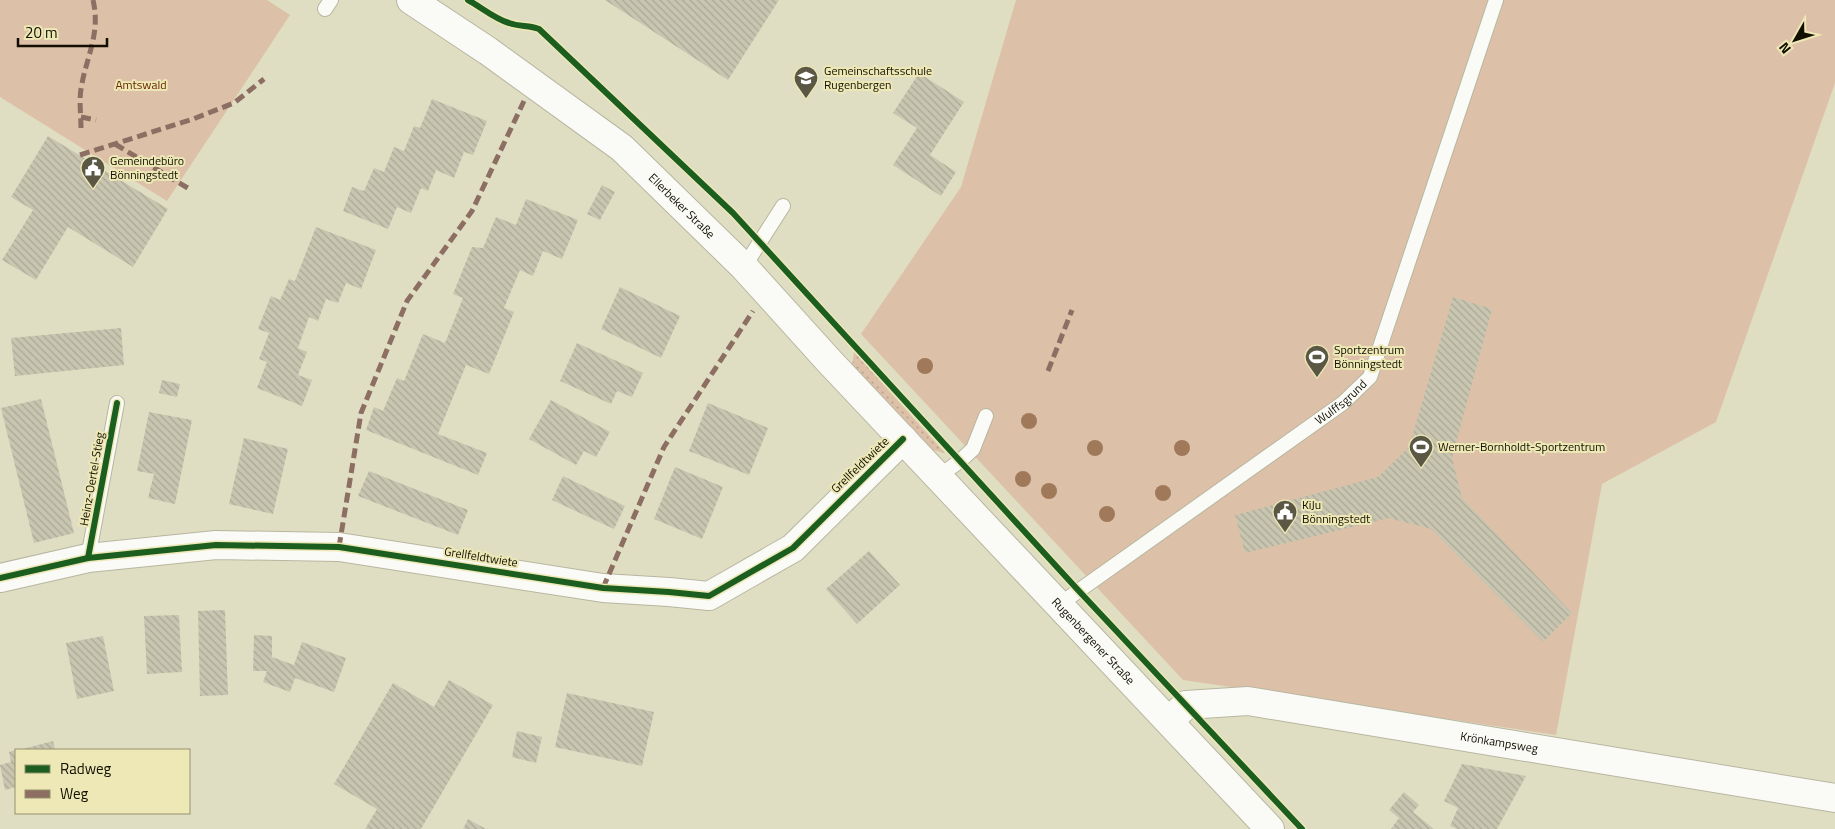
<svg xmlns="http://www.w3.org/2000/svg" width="1835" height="829" viewBox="0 0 1835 829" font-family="'Titillium Web',sans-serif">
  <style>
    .grass { fill: url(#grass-dots) }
    .park { fill: #ddc0a8 }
    .building { fill: url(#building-back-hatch) }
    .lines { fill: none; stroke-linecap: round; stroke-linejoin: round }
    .lane-casing { stroke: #b8b6a0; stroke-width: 16 }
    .street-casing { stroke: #b8b6a0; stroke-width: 30 }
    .secondary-casing { stroke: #b8b6a0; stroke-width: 30 }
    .lane { stroke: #fafaf6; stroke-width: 14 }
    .street { stroke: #fafaf6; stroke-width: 28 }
    .secondary { stroke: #fafaf6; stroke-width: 28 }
    .quiet { stroke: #8d6e63; stroke-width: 5; stroke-dasharray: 10 5; stroke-linecap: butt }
    .cycleway-casing { stroke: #ede8b5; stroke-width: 9 }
    .cycleway { stroke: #1b5e20; stroke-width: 6 }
    .tree { fill: #9f795a }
    .labels { text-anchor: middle; stroke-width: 4; stroke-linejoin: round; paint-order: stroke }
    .poi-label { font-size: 12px; fill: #120f01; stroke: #ede8b5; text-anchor: start }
    .park-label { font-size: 12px; fill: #692604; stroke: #ede8b5 }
    .street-label { font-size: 12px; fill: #120f01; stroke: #ede8b5 }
  </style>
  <defs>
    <pattern id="grass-dots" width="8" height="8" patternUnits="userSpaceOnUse" patternTransform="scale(1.25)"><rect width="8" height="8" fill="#ddc0a8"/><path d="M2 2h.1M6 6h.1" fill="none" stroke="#bda48f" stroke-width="1.8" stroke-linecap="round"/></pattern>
    <pattern id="building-back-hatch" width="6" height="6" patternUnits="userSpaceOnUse" patternTransform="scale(1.25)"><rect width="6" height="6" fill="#c8c6b0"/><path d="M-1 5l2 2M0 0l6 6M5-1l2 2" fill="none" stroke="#aba996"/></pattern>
  </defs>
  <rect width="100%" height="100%" fill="#e0dec2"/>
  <polygon class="grass" points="854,352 945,453 928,449 852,366"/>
  <g class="park">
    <polygon points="0,0 267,0 290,15 167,201 0,97"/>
    <polygon points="1016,0 1835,0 1835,83 1716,422 1602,484 1556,735 1183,680 861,334 961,187"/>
  </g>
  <g class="building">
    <polygon points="605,0 779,0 728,80"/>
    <polygon points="919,73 964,102 930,155 956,172 941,196 893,165 917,128 893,113"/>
    <polygon points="432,99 487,121 473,155 464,152 454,178 436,170 428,191 421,188 411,213 397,207 388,229 343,211 352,187 364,191 374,168 384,172 394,147 404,151 414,126 420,128"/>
    <polygon points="48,136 168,209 133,267 68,227 36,280 2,260 33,210 11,197"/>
    <polygon points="602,185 615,192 600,220 587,214"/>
    <polygon points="526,199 578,220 562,259 543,251 533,276 520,270 504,308 514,312 489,374 466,365 438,434 487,453 478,475 366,430 374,407 383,411 397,378 404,381 423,334 445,343 463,298 453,294 472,247 483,248 496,217 516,225"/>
    <polygon points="316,227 376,250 361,289 346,283 338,303 326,299 318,321 309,317 298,348 307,352 298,375 312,380 302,406 257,388 267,362 259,359 269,333 258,329 271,296 280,300 289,279 295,281"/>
    <polygon points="620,287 680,316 661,358 601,329"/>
    <polygon points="1453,297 1492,309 1452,458 1462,498 1572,613 1543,642 1431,529 1389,518 1245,553 1235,515 1378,477 1409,447"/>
    <polygon points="121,328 124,365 15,376 11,338"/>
    <polygon points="577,343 643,373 632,397 617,391 611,404 560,381"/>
    <polygon points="162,380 180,384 177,397 159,393"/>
    <polygon points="41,399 74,533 34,543 1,408"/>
    <polygon points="551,400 610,432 596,457 584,451 576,465 529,439"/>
    <polygon points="708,403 768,428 749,475 689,451"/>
    <polygon points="149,412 192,420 175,504 148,498 154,474 137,471"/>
    <polygon points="244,438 288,449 273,514 229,504"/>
    <polygon points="675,467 723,487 702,539 654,519"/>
    <polygon points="369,471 468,510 458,535 358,496"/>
    <polygon points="563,476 625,506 614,529 552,500"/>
    <polygon points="869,551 900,585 857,624 826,589"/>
    <polygon points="225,610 228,695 200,696 198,611"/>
    <polygon points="179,615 182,672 147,674 144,616"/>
    <polygon points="254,635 272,636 272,657 294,665 302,642 346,658 334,692 295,678 290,692 263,682 267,671 253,671"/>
    <polygon points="103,636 114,691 77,699 66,643"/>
    <polygon points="449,680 493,705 421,829 365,829 377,809 334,784 393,683 434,707"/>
    <polygon points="567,693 654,712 642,766 555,747"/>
    <polygon points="517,731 542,737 536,763 512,757"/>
    <polygon points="53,741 55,750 19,750"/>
    <polygon points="16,750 16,787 5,790 0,765 11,762 9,752"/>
    <polygon points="1462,764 1526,776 1497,829 1457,829 1450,826 1458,808 1444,801"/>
    <polygon points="1404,792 1419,805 1413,812 1434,829 1391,829 1399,818 1389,810"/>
    <polygon points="468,819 486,829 463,829"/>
  </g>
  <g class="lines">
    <defs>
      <g id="lane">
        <polyline points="325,9 331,0"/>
        <polyline points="744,267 783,206"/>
        <polyline points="939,476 960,461 973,449 986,416"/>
        <polyline points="88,558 117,403"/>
        <path id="s1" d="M1060,604L1343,403L1370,377L1496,0"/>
      </g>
      <g id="street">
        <polyline points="0,578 88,558 216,545 339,547 603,588 669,592 709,596 793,548 903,439"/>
        <path id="s2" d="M1169,721L1186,705L1248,701L1835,798"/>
      </g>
      <g id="secondary">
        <path id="s3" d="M411,0L488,51L622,148L744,267L829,361L1270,829"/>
      </g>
    </defs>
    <use href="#lane" class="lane-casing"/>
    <use href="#street" class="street-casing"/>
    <use href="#secondary" class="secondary-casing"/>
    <use href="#lane" class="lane"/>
    <use href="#street" class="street"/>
    <use href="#secondary" class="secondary"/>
    <g class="quiet">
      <polyline points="81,117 96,120"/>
      <path d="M81,128C81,116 79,101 81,89C86,57 101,34 93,0"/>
      <polyline points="115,144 191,190"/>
      <polyline points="80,155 193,119 234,103 264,79"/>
      <polyline points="1048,371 1072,310"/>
      <polyline points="339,547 361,413 407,301 472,211 524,101"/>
      <polyline points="603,588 664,447 753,311"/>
    </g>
    <defs>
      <g id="cycleway">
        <path d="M468,0C481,7 495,19 509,23C520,27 529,25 539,29L733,213L1078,590L1302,829"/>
        <polyline points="88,558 117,403"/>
        <polyline points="0,578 88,558 216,545 339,547 603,588 669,592 709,596 793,548 903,439"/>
      </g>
    </defs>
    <use href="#cycleway" class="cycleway-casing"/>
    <use href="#cycleway" class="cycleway"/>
  </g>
  <g class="tree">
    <circle cx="925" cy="366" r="8"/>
    <circle cx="1029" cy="421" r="8"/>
    <circle cx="1095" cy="448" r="8"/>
    <circle cx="1182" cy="448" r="8"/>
    <circle cx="1023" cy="479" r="8"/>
    <circle cx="1049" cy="491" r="8"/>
    <circle cx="1163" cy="493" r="8"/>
    <circle cx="1107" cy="514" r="8"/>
  </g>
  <defs>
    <symbol id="school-pin" viewBox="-11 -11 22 30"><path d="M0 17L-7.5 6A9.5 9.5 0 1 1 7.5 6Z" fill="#5a5745" stroke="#ede8b5"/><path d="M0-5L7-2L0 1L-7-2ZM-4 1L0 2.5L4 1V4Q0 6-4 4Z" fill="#fff"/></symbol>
    <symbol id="civic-pin" viewBox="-11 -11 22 30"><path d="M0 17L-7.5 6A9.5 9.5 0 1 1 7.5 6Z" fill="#5a5745" stroke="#ede8b5"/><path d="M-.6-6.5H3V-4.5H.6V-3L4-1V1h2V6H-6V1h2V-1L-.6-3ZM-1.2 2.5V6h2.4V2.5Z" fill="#fff"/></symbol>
    <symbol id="stadium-pin" viewBox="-11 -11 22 30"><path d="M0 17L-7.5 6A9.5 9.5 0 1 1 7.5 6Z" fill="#5a5745" stroke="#ede8b5"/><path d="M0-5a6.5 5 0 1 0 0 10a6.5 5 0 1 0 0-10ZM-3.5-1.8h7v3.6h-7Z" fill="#fff"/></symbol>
  </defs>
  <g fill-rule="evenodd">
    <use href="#school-pin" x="792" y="64" width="28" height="38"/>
    <use href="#civic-pin" x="79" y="154" width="28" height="38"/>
    <use href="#stadium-pin" x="1303" y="343" width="28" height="38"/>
    <use href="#stadium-pin" x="1407" y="433" width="28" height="38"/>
    <use href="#civic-pin" x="1271" y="498" width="28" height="38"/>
  </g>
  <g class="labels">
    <g class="poi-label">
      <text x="824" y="75">Gemeinschaftsschule<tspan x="824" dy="14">Rugenbergen</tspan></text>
      <text x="110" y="165">Gemeindebüro<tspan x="110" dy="14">Bönningstedt</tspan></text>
      <text x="1334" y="354">Sportzentrum<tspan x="1334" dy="14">Bönningstedt</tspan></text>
      <text x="1438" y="451">Werner-Bornholdt-Sportzentrum</text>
      <text x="1302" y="509">KiJu<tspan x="1302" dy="14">Bönningstedt</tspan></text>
    </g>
    <g class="park-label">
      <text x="141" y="89">Amtswald</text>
    </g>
    <g class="street-label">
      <text dy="4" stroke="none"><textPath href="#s3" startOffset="341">Ellerbeker Straße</textPath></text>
      <text dy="4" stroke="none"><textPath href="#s1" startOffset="346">Wulffsgrund</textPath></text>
      <text transform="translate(860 465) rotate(-44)" y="4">Grellfeldtwiete</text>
      <text transform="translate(92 479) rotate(-80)" y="4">Heinz-Oertel-Stieg</text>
      <text transform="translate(481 557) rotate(9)" y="4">Grellfeldtwiete</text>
      <text dy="4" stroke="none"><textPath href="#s3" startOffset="940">Rugenbergener Straße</textPath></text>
      <text dy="4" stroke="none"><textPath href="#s2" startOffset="340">Krönkampsweg</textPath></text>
    </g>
  </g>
  <rect x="15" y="749" width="175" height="65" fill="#ede8b5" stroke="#95916d"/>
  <rect x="25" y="765" width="25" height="8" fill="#1b5e20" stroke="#95916d"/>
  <text x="60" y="774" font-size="15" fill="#120f01">Radweg</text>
  <rect x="25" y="790" width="25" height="8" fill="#8d6e63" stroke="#95916d"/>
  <text x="60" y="799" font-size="15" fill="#120f01">Weg</text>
  <g transform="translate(1795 40) rotate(231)" stroke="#ede8b5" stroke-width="4" paint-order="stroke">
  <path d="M0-4L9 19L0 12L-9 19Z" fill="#120f01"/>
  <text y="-8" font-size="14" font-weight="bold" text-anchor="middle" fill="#120f01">N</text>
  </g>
  <path d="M18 38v8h89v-8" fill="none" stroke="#120f01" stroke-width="2.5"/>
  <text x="25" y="38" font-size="15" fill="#120f01" stroke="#ede8b5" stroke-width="4" paint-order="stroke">20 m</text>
</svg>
